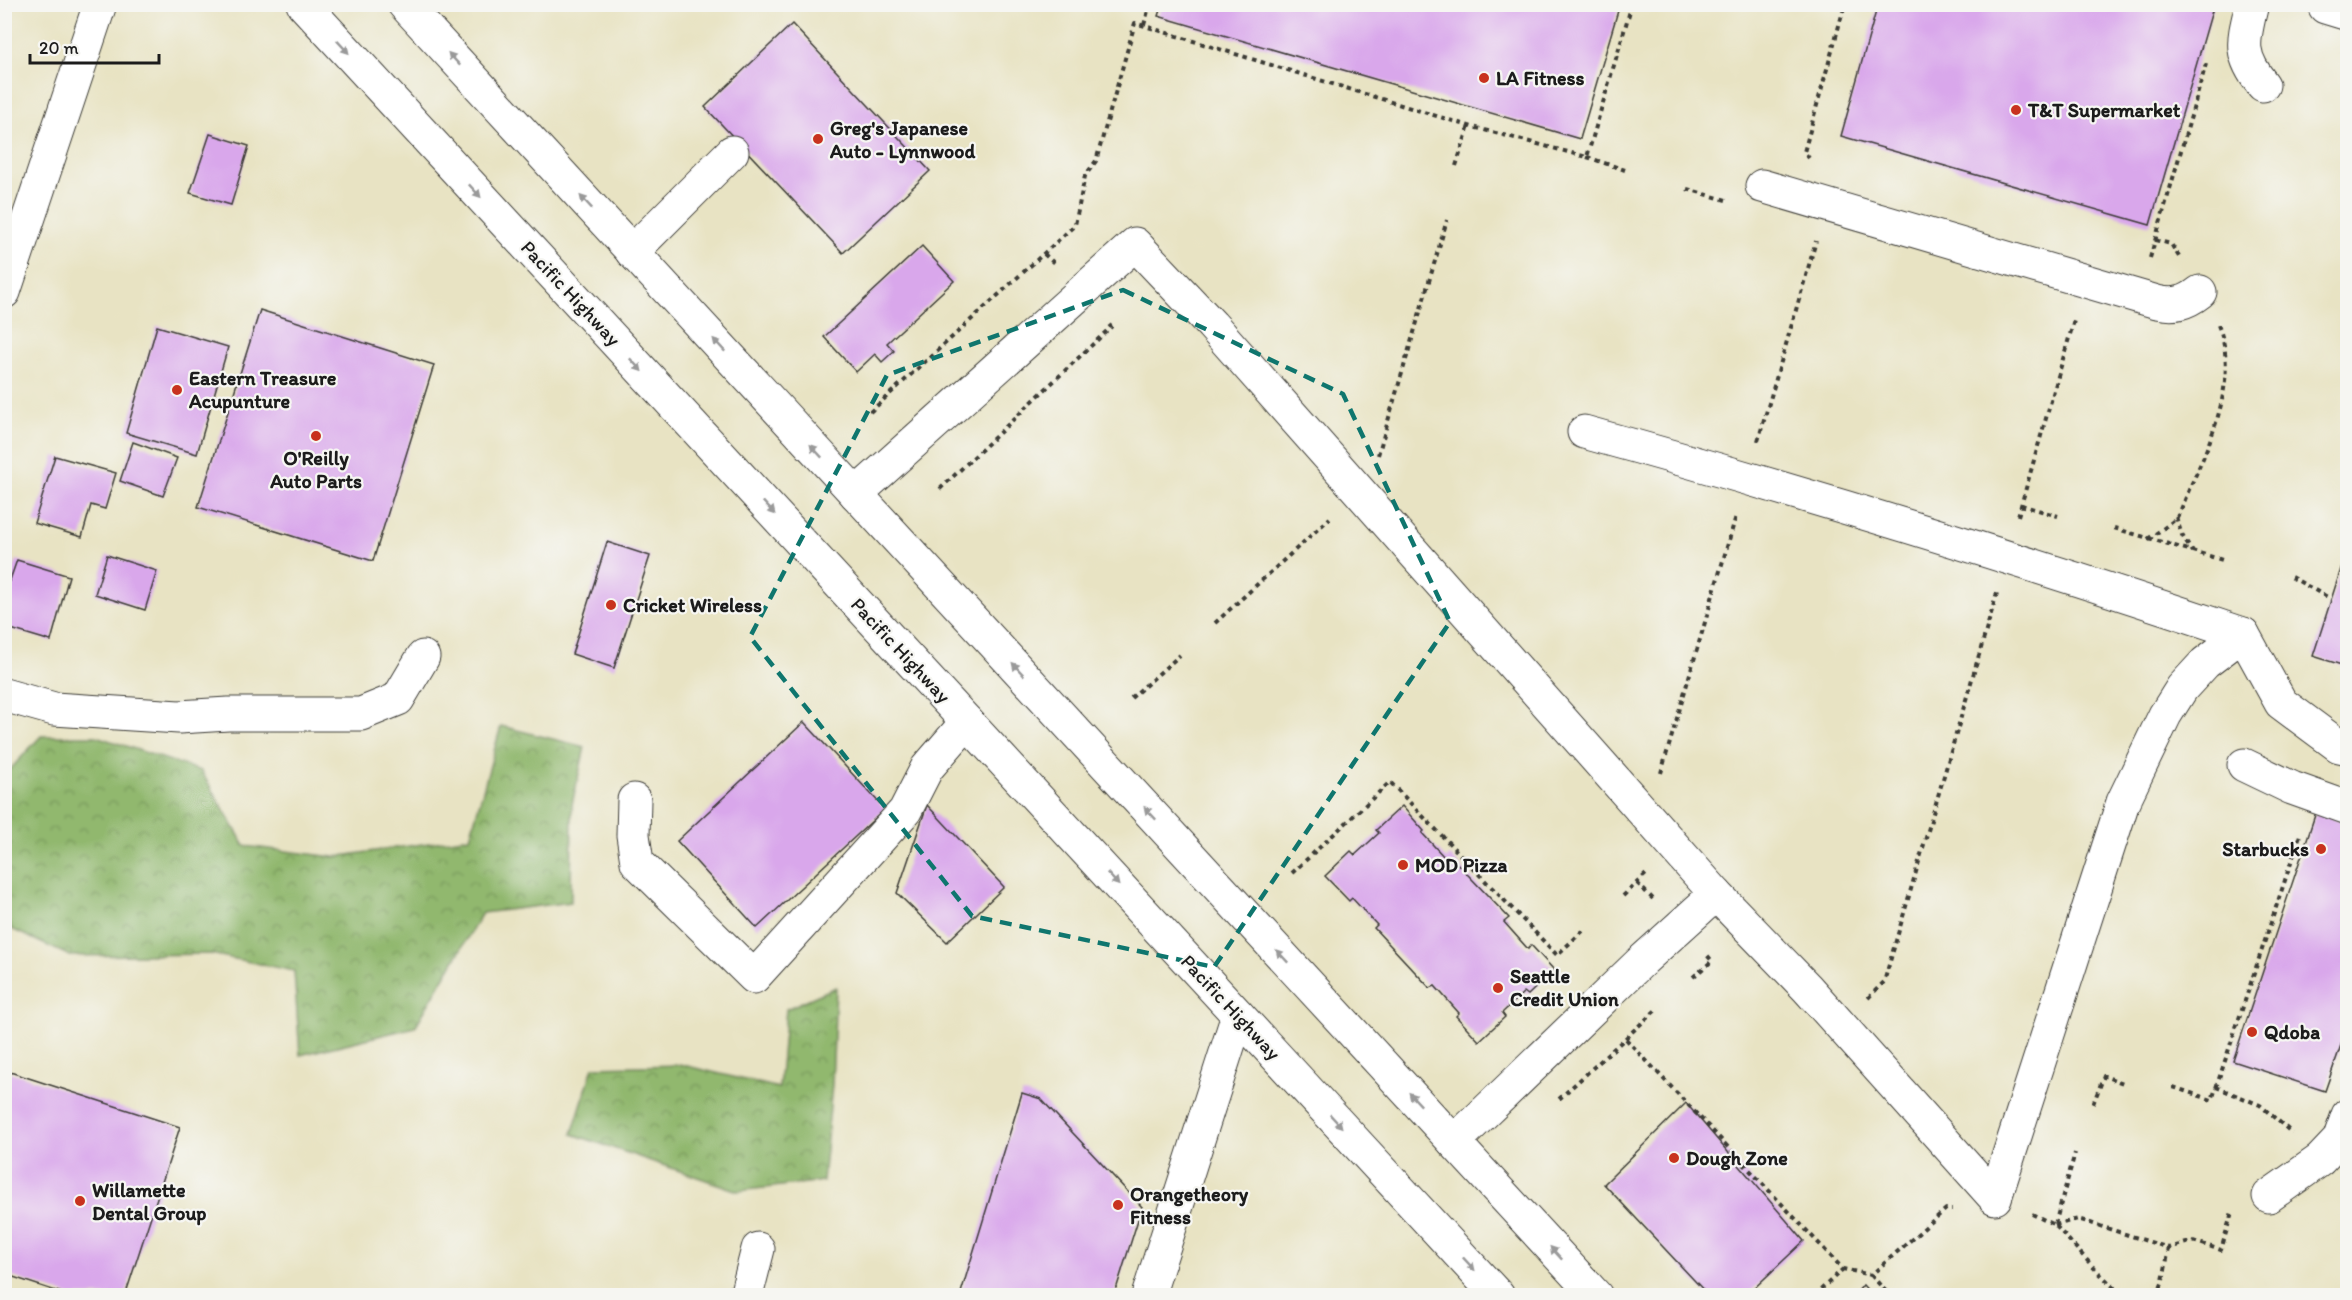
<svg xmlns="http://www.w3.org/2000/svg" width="2352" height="1300" viewBox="0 0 2352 1300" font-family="Itim,sans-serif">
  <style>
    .forest { fill: url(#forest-crowns); stroke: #566a45; stroke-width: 1.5 }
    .building { fill: #d9a7eb }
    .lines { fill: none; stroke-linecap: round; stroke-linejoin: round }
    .minor-casing { stroke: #3b3a35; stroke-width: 35 }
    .highway-casing { stroke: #3b3a35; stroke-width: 35 }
    .path { stroke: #3b3a35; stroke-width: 4; stroke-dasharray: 4.5 4.5; stroke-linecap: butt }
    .minor { stroke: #fff; stroke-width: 33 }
    .highway { stroke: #fff; stroke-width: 33 }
    .oneway { fill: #999 }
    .marked { fill: none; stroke: #0f766e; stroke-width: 4.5; stroke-dasharray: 12 8; stroke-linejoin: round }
    .poi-dot { fill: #c8321e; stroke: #f6f6f2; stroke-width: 2 }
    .labels { text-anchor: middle; stroke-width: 4.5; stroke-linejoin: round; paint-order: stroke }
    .poi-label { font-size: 20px; font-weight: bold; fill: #1c1c1c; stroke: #f6f6f2; text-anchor: start }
    .street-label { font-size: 20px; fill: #1c1c1c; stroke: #f6f6f2 }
  </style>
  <defs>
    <pattern id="forest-crowns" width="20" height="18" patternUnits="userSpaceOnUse" patternTransform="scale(1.5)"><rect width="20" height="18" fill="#91b86e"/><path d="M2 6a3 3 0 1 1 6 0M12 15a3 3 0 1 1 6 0" fill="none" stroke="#76955a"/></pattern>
  </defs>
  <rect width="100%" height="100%" fill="#f6f6f2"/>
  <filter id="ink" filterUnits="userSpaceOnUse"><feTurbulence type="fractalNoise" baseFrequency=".0167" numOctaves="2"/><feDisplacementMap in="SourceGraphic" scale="12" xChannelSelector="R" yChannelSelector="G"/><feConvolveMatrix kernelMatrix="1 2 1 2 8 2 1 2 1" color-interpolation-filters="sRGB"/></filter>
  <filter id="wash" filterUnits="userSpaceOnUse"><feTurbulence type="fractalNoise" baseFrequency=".008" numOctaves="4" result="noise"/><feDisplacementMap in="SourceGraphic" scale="24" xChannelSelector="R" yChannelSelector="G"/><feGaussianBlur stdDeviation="1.35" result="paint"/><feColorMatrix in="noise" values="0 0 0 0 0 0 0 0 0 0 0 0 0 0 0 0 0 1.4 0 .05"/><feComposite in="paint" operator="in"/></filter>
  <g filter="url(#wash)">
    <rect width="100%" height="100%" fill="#e8e3c3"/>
    <g class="forest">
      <polygon points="501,726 585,747 572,804 571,902 482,913 415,1027 300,1055 294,971 211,954 70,956 5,926 5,775 41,736 96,736 201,771 245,846 334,857 470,837"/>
      <polygon points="836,987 832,1085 823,1181 738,1191 572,1134 593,1067 683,1065 779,1088 786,1009"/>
    </g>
    <g id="blocks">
      <g class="building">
        <polygon points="1162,4 1620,4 1580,139 1158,16"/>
        <polygon points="1878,4 2214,4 2150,225 1841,136"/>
        <polygon points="792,24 930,171 843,253 705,107"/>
        <polygon points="210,134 249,146 231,205 190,193"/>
        <polygon points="922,246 954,281 887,343 894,351 882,362 875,354 856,372 824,337"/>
        <polygon points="260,310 434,365 373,561 198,507"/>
        <polygon points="157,326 228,347 197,454 126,433"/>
        <polygon points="133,442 177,458 163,496 120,481"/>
        <polygon points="55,456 116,473 105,509 91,505 82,537 34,523"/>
        <polygon points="607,542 650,556 614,668 572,654"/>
        <polygon points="2348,547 2348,667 2313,656"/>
        <polygon points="107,555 157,571 145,610 95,594"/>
        <polygon points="17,560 69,576 51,641 4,627 4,597"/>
        <polygon points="804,722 885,809 757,928 677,841"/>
        <polygon points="927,805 1004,887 947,942 897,893"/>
        <polygon points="1402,806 1424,831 1422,833 1446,859 1450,856 1509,918 1504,922 1528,949 1531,945 1554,970 1528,995 1524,992 1502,1013 1505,1017 1479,1041 1456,1016 1459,1013 1435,986 1430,988 1374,928 1377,925 1352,898 1349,901 1325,876 1351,851 1355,855 1379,833 1376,830"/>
        <polygon points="2316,812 2348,823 2348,1025 2325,1091 2233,1061"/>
        <polygon points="4,1070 180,1127 125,1296 71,1296 4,1274"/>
        <polygon points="1022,1093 1041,1099 1142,1207 1114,1296 960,1296"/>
        <polygon points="1686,1103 1804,1241 1746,1296 1709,1296 1604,1184"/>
        <polygon points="1863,1285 1873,1296 1854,1296"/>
      </g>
    </g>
  </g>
  <g filter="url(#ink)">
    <use href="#blocks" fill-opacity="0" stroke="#3b3a35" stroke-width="1.5"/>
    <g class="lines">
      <defs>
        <g id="minor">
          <path d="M2252,4C2243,41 2238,54 2263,85"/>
          <polyline points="2325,7 2348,14"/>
          <path d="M1762,186L2157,302C2175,306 2186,303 2200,292"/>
          <polyline points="632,252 732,152"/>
          <polyline points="4,292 100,4"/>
          <path d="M1584,432C1806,493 2025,561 2243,634"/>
          <polyline points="856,494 1135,244 1212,325 1716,894 1643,960 1454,1142"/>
          <polyline points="4,695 54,709 179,717 228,714 361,714 398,699 423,657"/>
          <polyline points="2244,765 2292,788 2348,808"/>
          <polyline points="634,800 633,835 637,862 754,977 905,811 927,768 967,722"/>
          <polyline points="1716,894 1807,988 1995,1198 2123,802 2165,715 2182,688 2205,663 2243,634 2281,703 2339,746 2348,748"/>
          <polyline points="2269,1196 2320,1160 2339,1140 2348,1115"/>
          <polyline points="746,1296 758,1249"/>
          <polyline points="1148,1296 1238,1015"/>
        </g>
        <g id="highway">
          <polyline points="303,4 1498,1296"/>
          <polyline points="404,4 1596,1296"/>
        </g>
      </defs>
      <use href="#minor" class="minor-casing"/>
      <use href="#highway" class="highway-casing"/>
      <g class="path">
        <polyline points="1144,25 1150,4"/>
        <polyline points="1587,157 1625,170"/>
        <polyline points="1809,158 1804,152 1845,4"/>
        <polyline points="1456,166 1469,126"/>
        <polyline points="1687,189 1726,200"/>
        <polyline points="2155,240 2171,244 2181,260"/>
        <polyline points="1044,254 1055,264"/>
        <polyline points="2150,258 2206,64"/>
        <polyline points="870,412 1075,225 1085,176 1096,161 1135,23 1469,126 1587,157 1632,4"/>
        <polyline points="1758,441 1816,241"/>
        <polyline points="1378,455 1447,220"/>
        <polyline points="940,489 1111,327 1107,322"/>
        <polyline points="2021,505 2058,516"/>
        <polyline points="2018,516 2075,317"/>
        <polyline points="2176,517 2182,535 2192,552"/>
        <polyline points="2114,528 2226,561"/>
        <path d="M2148,539C2156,533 2170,525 2177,517C2183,507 2187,493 2192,483C2213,437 2239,375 2218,325"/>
        <polyline points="2291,577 2331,599"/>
        <polyline points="1215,623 1330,518"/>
        <polyline points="1131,698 1180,655"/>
        <polyline points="1661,773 1736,516"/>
        <polyline points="1292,873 1390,782 1557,955 1586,928"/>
        <polyline points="1637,883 1654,900"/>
        <polyline points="1623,896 1646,874"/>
        <polyline points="1693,977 1712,961 1707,955"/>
        <polyline points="1868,998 1884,982 1997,593"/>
        <polyline points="1626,1039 1843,1269 1871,1275 1946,1209 1952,1209"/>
        <polyline points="2173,1087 2212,1100 2301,832"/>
        <polyline points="2216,1087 2260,1105 2292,1133"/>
        <polyline points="1559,1099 1656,1010"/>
        <polyline points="2093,1104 2104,1076 2123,1083"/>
        <polyline points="2032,1214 2055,1225 2096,1270 2123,1296"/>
        <polyline points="2055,1224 2075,1153"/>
        <polyline points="2055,1225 2078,1219 2169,1248 2193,1241 2221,1250 2232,1212"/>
        <polyline points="1871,1275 1890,1296"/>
        <polyline points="1814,1296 1843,1269"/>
        <polyline points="2157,1296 2163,1281 2169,1248"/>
      </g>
      <use href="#minor" class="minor"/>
      <use href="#highway" class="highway"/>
    </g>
    <defs><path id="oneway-solid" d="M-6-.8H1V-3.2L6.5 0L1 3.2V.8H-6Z" transform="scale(1.5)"/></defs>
    <g class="oneway">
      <use href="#oneway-solid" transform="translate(343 47) rotate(47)"/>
      <use href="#oneway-solid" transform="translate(454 59) rotate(-133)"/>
      <use href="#oneway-solid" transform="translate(475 191) rotate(47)"/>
      <use href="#oneway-solid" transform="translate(586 202) rotate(-133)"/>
      <use href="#oneway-solid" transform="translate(719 345) rotate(-133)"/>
      <use href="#oneway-solid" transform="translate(636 365) rotate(47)"/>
      <use href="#oneway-solid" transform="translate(816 451) rotate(-133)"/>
      <use href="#oneway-solid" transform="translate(769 508) rotate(47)"/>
      <use href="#oneway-solid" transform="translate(1018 669) rotate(-133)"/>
      <use href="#oneway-solid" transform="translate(1150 813) rotate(-133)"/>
      <use href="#oneway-solid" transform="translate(1113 879) rotate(47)"/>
      <use href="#oneway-solid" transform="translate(1282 956) rotate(-133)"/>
      <use href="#oneway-solid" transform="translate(1415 1099) rotate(-133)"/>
      <use href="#oneway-solid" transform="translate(1336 1121) rotate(47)"/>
      <use href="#oneway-solid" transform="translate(1556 1253) rotate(-133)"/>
      <use href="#oneway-solid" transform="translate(1469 1264) rotate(47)"/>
    </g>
  </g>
  <path class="marked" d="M1123,290L1343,394L1450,622L1214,967L972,916L750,637L887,375Z"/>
  <g class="poi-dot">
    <circle cx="1484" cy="78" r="6"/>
    <circle cx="2016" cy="110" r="6"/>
    <circle cx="818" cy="139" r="6"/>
    <circle cx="177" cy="390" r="6"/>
    <circle cx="316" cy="436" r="6"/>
    <circle cx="611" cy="605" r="6"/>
    <circle cx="2321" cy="849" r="6"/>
    <circle cx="1403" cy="865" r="6"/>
    <circle cx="1498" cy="988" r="6"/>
    <circle cx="2252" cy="1032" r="6"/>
    <circle cx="1674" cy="1158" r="6"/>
    <circle cx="80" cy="1201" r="6"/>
    <circle cx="1118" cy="1205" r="6"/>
  </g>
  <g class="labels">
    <g class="poi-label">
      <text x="1496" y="85">LA Fitness</text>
      <text x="2028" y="117">T&amp;T Supermarket</text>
      <text x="830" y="135">Greg's Japanese<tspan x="830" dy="23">Auto - Lynnwood</tspan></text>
      <text x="189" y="385">Eastern Treasure<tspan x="189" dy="23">Acupunture</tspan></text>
      <text x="316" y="465" text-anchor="middle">O'Reilly<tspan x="316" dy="23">Auto Parts</tspan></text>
      <text x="623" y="612">Cricket Wireless</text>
      <text x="2309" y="856" text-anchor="end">Starbucks</text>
      <text x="1415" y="872">MOD Pizza</text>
      <text x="1510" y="983">Seattle<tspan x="1510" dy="23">Credit Union</tspan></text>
      <text x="2264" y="1039">Qdoba</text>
      <text x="1686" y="1165">Dough Zone</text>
      <text x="92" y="1197">Willamette<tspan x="92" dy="23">Dental Group</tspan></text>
      <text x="1130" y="1201">Orangetheory<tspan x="1130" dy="23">Fitness</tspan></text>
    </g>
    <g class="street-label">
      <text transform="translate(571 293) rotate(47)" y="7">Pacific Highway</text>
      <text transform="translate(901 650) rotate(47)" y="7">Pacific Highway</text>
      <text transform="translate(1231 1007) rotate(47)" y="7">Pacific Highway</text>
    </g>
  </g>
  <rect width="2352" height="1300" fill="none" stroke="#f6f6f2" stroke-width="24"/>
  <path d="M30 54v9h129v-9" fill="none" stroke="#1c1c1c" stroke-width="3"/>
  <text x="39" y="54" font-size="18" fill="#1c1c1c" stroke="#f6f6f2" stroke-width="4.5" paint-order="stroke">20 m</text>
</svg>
